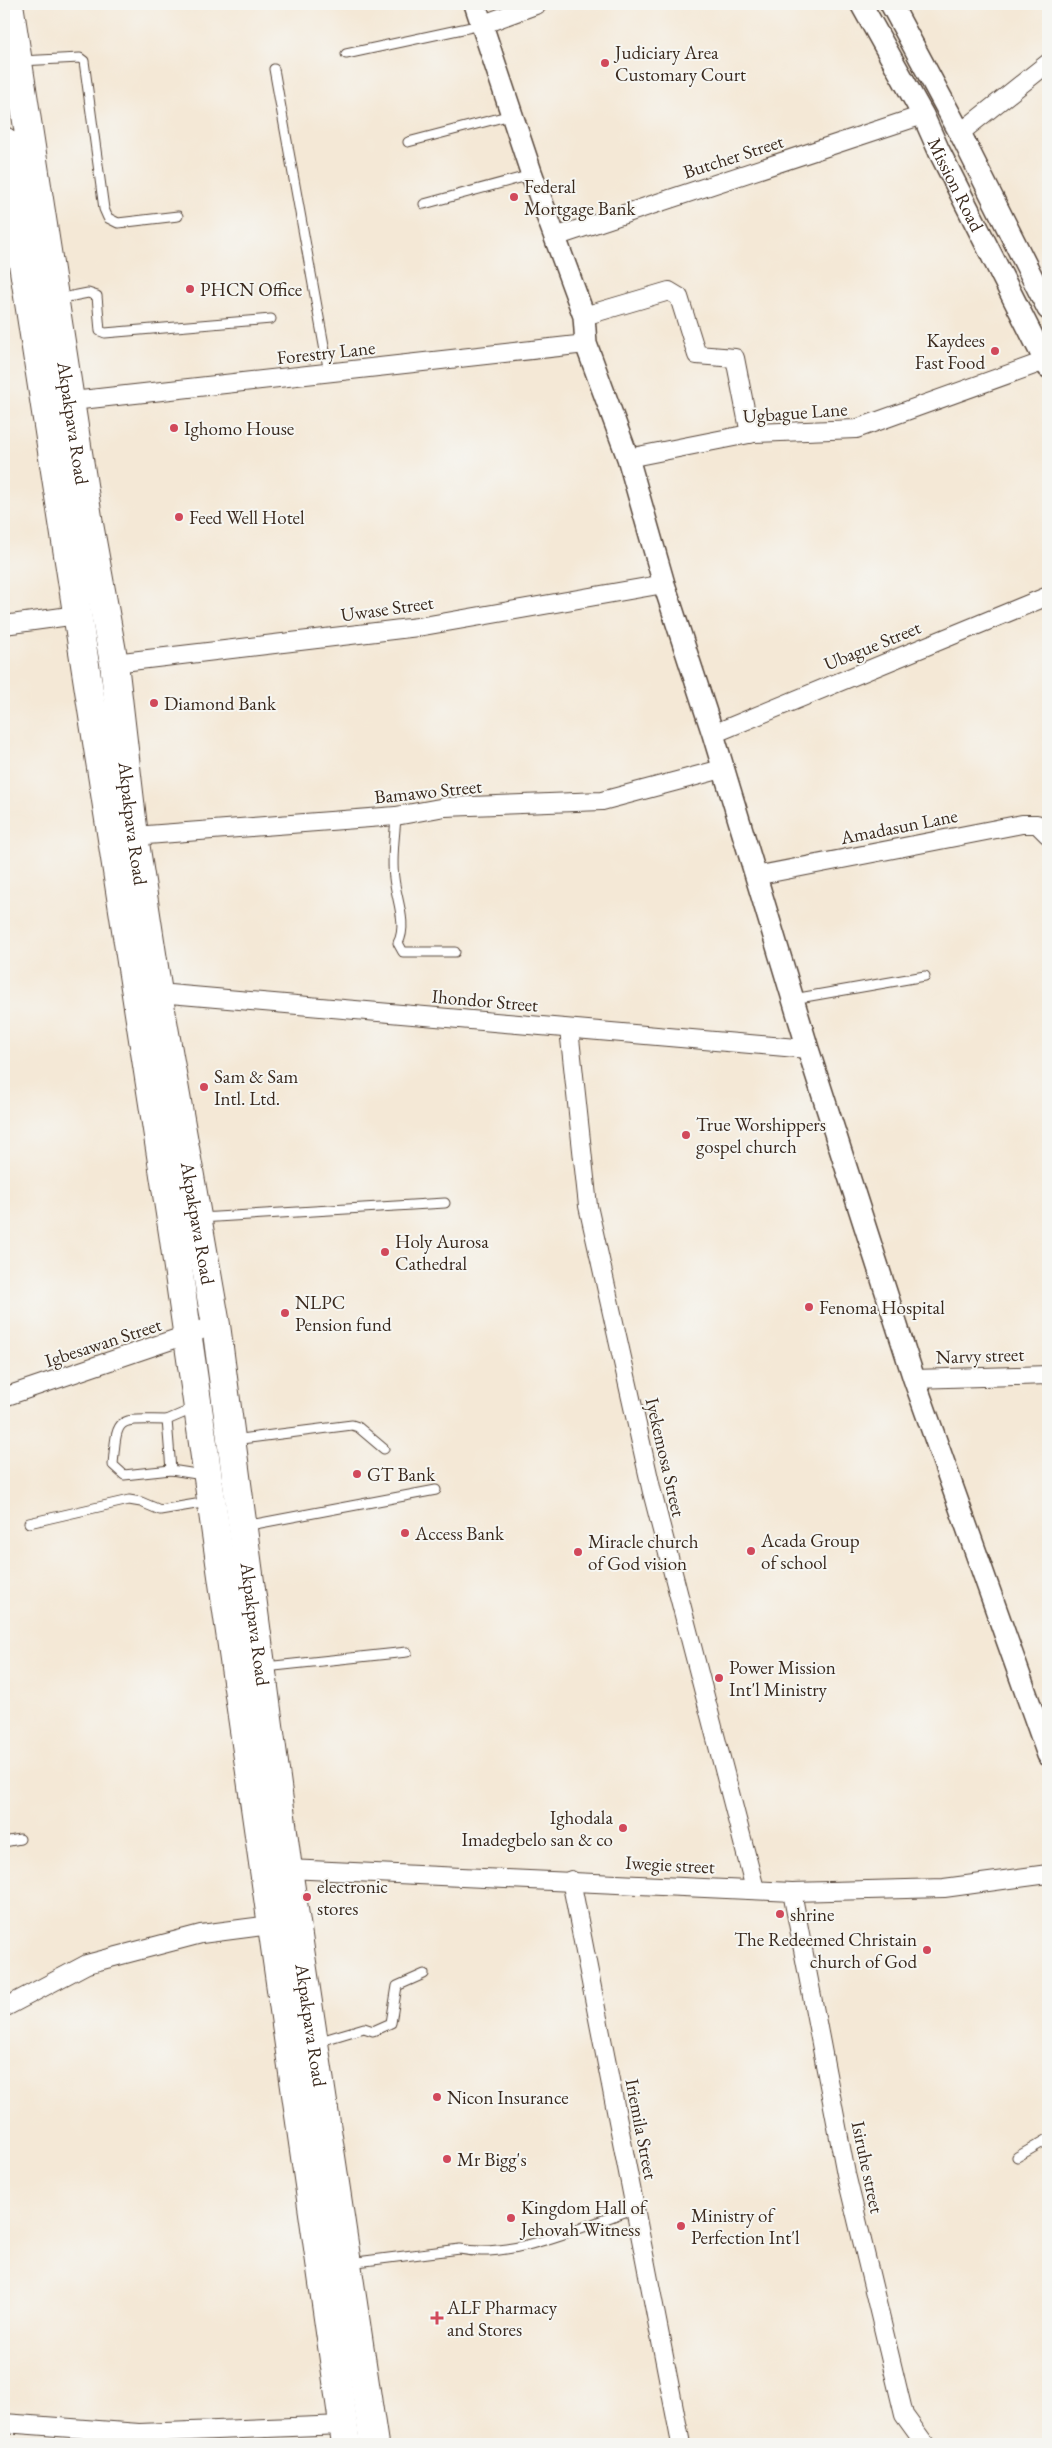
<svg xmlns="http://www.w3.org/2000/svg" width="1052" height="2448" viewBox="0 0 1052 2448" font-family="'EB Garamond',serif">
  <style>
    .lines { fill: none; stroke-linecap: round; stroke-linejoin: round }
    .service-casing { stroke: #57463a; stroke-width: 11 }
    .minor-casing { stroke: #57463a; stroke-width: 20 }
    .tertiary-casing { stroke: #57463a; stroke-width: 24 }
    .trunk-casing { stroke: #57463a; stroke-width: 30 }
    .service { stroke: #fff; stroke-width: 9 }
    .minor { stroke: #fff; stroke-width: 18 }
    .tertiary { stroke: #fff; stroke-width: 21 }
    .trunk { stroke: #fff; stroke-width: 28 }
    .poi-dot { fill: #d1495b; stroke: #f6f6f2; stroke-width: 2 }
    .labels { text-anchor: middle; stroke-width: 4; stroke-linejoin: round; paint-order: stroke }
    .poi-label { font-size: 19px; fill: #3b2a1e; stroke: #f6f6f2; text-anchor: start }
    .street-label { font-size: 19px; fill: #3b2a1e; stroke: #f6f6f2 }
  </style>
  <rect width="100%" height="100%" fill="#f6f6f2"/>
  <filter id="ink" filterUnits="userSpaceOnUse"><feTurbulence type="fractalNoise" baseFrequency=".02" numOctaves="2"/><feDisplacementMap in="SourceGraphic" scale="10" xChannelSelector="R" yChannelSelector="G"/><feConvolveMatrix kernelMatrix="1 2 1 2 8 2 1 2 1" color-interpolation-filters="sRGB"/></filter>
  <filter id="wash" filterUnits="userSpaceOnUse"><feTurbulence type="fractalNoise" baseFrequency=".0096" numOctaves="4" result="noise"/><feDisplacementMap in="SourceGraphic" scale="20" xChannelSelector="R" yChannelSelector="G"/><feGaussianBlur stdDeviation="1.12" result="paint"/><feColorMatrix in="noise" values="0 0 0 0 0 0 0 0 0 0 0 0 0 0 0 0 0 1.4 0 .05"/><feComposite in="paint" operator="in"/></filter>
  <g filter="url(#wash)">
    <rect width="100%" height="100%" fill="#f4e8d6"/>
  </g>
  <g filter="url(#ink)">
    <g class="lines">
      <defs>
        <g id="service">
          <polyline points="346,54 481,25"/>
          <polyline points="20,61 80,58 84,61 104,209 108,218 118,223 178,216"/>
          <polyline points="274,69 329,373"/>
          <polyline points="408,142 511,115"/>
          <polyline points="424,204 531,175"/>
          <polyline points="57,299 88,293 97,296 100,331 105,333 271,319"/>
          <path d="M396,816C395,836 391,858 394,878C396,898 408,925 398,943L403,952H455"/>
          <polyline points="793,999 925,976"/>
          <polyline points="200,1218 445,1203"/>
          <polyline points="195,1408 167,1420 171,1470 203,1475"/>
          <path d="M167,1420C117,1420 117,1414 113,1465L124,1475L171,1470"/>
          <polyline points="233,1440 352,1425 358,1427 384,1449"/>
          <polyline points="29,1523 129,1500 141,1502 160,1510 208,1502"/>
          <polyline points="245,1526 436,1490"/>
          <polyline points="265,1667 407,1652"/>
          <polyline points="4,1842 20,1839"/>
          <polyline points="317,2042 364,2028 373,2031 391,2023 397,1986 424,1974"/>
          <polyline points="1017,2157 1048,2139"/>
          <path d="M349,2263L460,2249C512,2260 586,2225 636,2208"/>
        </g>
        <g id="minor">
          <polyline points="481,25 538,4"/>
          <polyline points="960,133 1048,63"/>
          <polyline points="555,237 923,115"/>
          <polyline points="584,316 669,291 679,297 697,355 735,358 750,434"/>
          <polyline points="72,401 586,344"/>
          <polyline points="628,458 754,433 856,429 1045,361"/>
          <polyline points="4,625 77,615"/>
          <polyline points="114,663 418,627 664,584"/>
          <polyline points="713,734 1048,596"/>
          <polyline points="134,836 396,816 445,807 602,801 722,769"/>
          <polyline points="755,876 1022,824 1037,824 1048,835"/>
          <polyline points="158,993 808,1049"/>
          <polyline points="569,1029 588,1206 652,1492 755,1889"/>
          <polyline points="914,1379 1048,1375"/>
          <polyline points="4,1397 216,1325"/>
          <polyline points="288,1869 792,1892 944,1888 1048,1874"/>
          <polyline points="571,1880 681,2444"/>
          <polyline points="792,1892 846,2174 904,2415 925,2444"/>
          <polyline points="4,2008 87,1964 201,1934 271,1925"/>
          <polyline points="4,2423 139,2433 343,2425"/>
        </g>
        <g id="tertiary">
          <polyline points="475,4 532,175 584,316 586,344 628,458 664,584 713,734 808,1049 914,1379 1048,1755"/>
          <path id="s1" d="M861,4L923,115L939,151L1048,367"/>
          <polyline points="891,4 960,133 1048,309"/>
        </g>
        <g id="trunk">
          <path id="s2" d="M9,4L89,524L114,663L134,836L158,993L216,1325L288,1869L374,2444"/>
          <polyline points="4,141 173,1233 346,2444"/>
        </g>
      </defs>
      <use href="#service" class="service-casing"/>
      <use href="#minor" class="minor-casing"/>
      <use href="#tertiary" class="tertiary-casing"/>
      <use href="#trunk" class="trunk-casing"/>
      <use href="#service" class="service"/>
      <use href="#minor" class="minor"/>
      <use href="#tertiary" class="tertiary"/>
      <use href="#trunk" class="trunk"/>
    </g>
  </g>
  <g class="poi-dot">
    <circle cx="605" cy="63" r="5"/>
    <circle cx="514" cy="197" r="5"/>
    <circle cx="190" cy="289" r="5"/>
    <circle cx="995" cy="351" r="5"/>
    <circle cx="174" cy="428" r="5"/>
    <circle cx="179" cy="517" r="5"/>
    <circle cx="154" cy="703" r="5"/>
    <circle cx="204" cy="1087" r="5"/>
    <circle cx="686" cy="1135" r="5"/>
    <circle cx="385" cy="1252" r="5"/>
    <circle cx="809" cy="1307" r="5"/>
    <circle cx="285" cy="1313" r="5"/>
    <circle cx="357" cy="1474" r="5"/>
    <circle cx="405" cy="1533" r="5"/>
    <circle cx="751" cy="1551" r="5"/>
    <circle cx="578" cy="1552" r="5"/>
    <circle cx="719" cy="1678" r="5"/>
    <circle cx="623" cy="1828" r="5"/>
    <circle cx="307" cy="1897" r="5"/>
    <circle cx="780" cy="1914" r="5"/>
    <circle cx="927" cy="1950" r="5"/>
    <circle cx="437" cy="2097" r="5"/>
    <circle cx="447" cy="2159" r="5"/>
    <circle cx="511" cy="2218" r="5"/>
    <circle cx="681" cy="2226" r="5"/>
    <path d="M434.5 2310.5h5v5h5v5h-5v5h-5v-5h-5v-5h5z"/>
  </g>
  <g class="labels">
    <g class="poi-label">
      <text x="615" y="59">Judiciary Area<tspan x="615" dy="22">Customary Court</tspan></text>
      <text x="524" y="193">Federal<tspan x="524" dy="22">Mortgage Bank</tspan></text>
      <text x="200" y="296">PHCN Office</text>
      <text x="985" y="347" text-anchor="end">Kaydees<tspan x="985" dy="22">Fast Food</tspan></text>
      <text x="184" y="435">Ighomo House</text>
      <text x="189" y="524">Feed Well Hotel</text>
      <text x="164" y="710">Diamond Bank</text>
      <text x="214" y="1083">Sam &amp; Sam<tspan x="214" dy="22">Intl. Ltd.</tspan></text>
      <text x="696" y="1131">True Worshippers<tspan x="696" dy="22">gospel church</tspan></text>
      <text x="395" y="1248">Holy Aurosa<tspan x="395" dy="22">Cathedral</tspan></text>
      <text x="295" y="1309">NLPC<tspan x="295" dy="22">Pension fund</tspan></text>
      <text x="819" y="1314">Fenoma Hospital</text>
      <text x="367" y="1481">GT Bank</text>
      <text x="415" y="1540">Access Bank</text>
      <text x="761" y="1547">Acada Group<tspan x="761" dy="22">of school</tspan></text>
      <text x="588" y="1548">Miracle church<tspan x="588" dy="22">of God vision</tspan></text>
      <text x="729" y="1674">Power Mission<tspan x="729" dy="22">Int'l Ministry</tspan></text>
      <text x="613" y="1824" text-anchor="end">Ighodala<tspan x="613" dy="22">Imadegbelo san &amp; co</tspan></text>
      <text x="317" y="1893">electronic<tspan x="317" dy="22">stores</tspan></text>
      <text x="790" y="1921">shrine</text>
      <text x="917" y="1946" text-anchor="end">The Redeemed Christain<tspan x="917" dy="22">church of God</tspan></text>
      <text x="447" y="2104">Nicon Insurance</text>
      <text x="457" y="2166">Mr Bigg's</text>
      <text x="521" y="2214">Kingdom Hall of<tspan x="521" dy="22">Jehovah Witness</tspan></text>
      <text x="691" y="2222">Ministry of<tspan x="691" dy="22">Perfection Int'l</tspan></text>
      <text x="447" y="2314">ALF Pharmacy<tspan x="447" dy="22">and Stores</tspan></text>
    </g>
    <g class="street-label">
      <text transform="translate(733 156) rotate(-18)" y="7">Butcher Street</text>
      <text dy="7" stroke="none"><textPath href="#s1" startOffset="204">Mission Road</textPath></text>
      <text transform="translate(326 352) rotate(-6)" y="7">Forestry Lane</text>
      <text transform="translate(795 412) rotate(-4)" y="7">Ugbague Lane</text>
      <text dy="7" stroke="none"><textPath href="#s2" startOffset="424">Akpakpava Road</textPath></text>
      <text transform="translate(387 608) rotate(-8)" y="7">Uwase Street</text>
      <text transform="translate(872 645) rotate(-22)" y="7">Ubague Street</text>
      <text transform="translate(428 791) rotate(-6)" y="7">Bamawo Street</text>
      <text dy="7" stroke="none"><textPath href="#s2" startOffset="829">Akpakpava Road</textPath></text>
      <text transform="translate(899 826) rotate(-11)" y="7">Amadasun Lane</text>
      <text transform="translate(485 1000) rotate(5)" y="7">Ihondor Street</text>
      <text dy="7" stroke="none"><textPath href="#s2" startOffset="1234">Akpakpava Road</textPath></text>
      <text transform="translate(103 1342) rotate(-18)" y="7">Igbesawan Street</text>
      <text transform="translate(980 1355) rotate(-2)" y="7">Narvy street</text>
      <text transform="translate(666 1457) rotate(77)" y="7">Iyekemosa Street</text>
      <text dy="7" stroke="none"><textPath href="#s2" startOffset="1639">Akpakpava Road</textPath></text>
      <text transform="translate(670 1864) rotate(3)" y="7">Iwegie street</text>
      <text dy="7" stroke="none"><textPath href="#s2" startOffset="2044">Akpakpava Road</textPath></text>
      <text transform="translate(642 2129) rotate(79)" y="7">Iriemila Street</text>
      <text transform="translate(868 2167) rotate(78)" y="7">Isiruhe street</text>
    </g>
  </g>
  <rect width="1052" height="2448" fill="none" stroke="#f6f6f2" stroke-width="20"/>
</svg>
